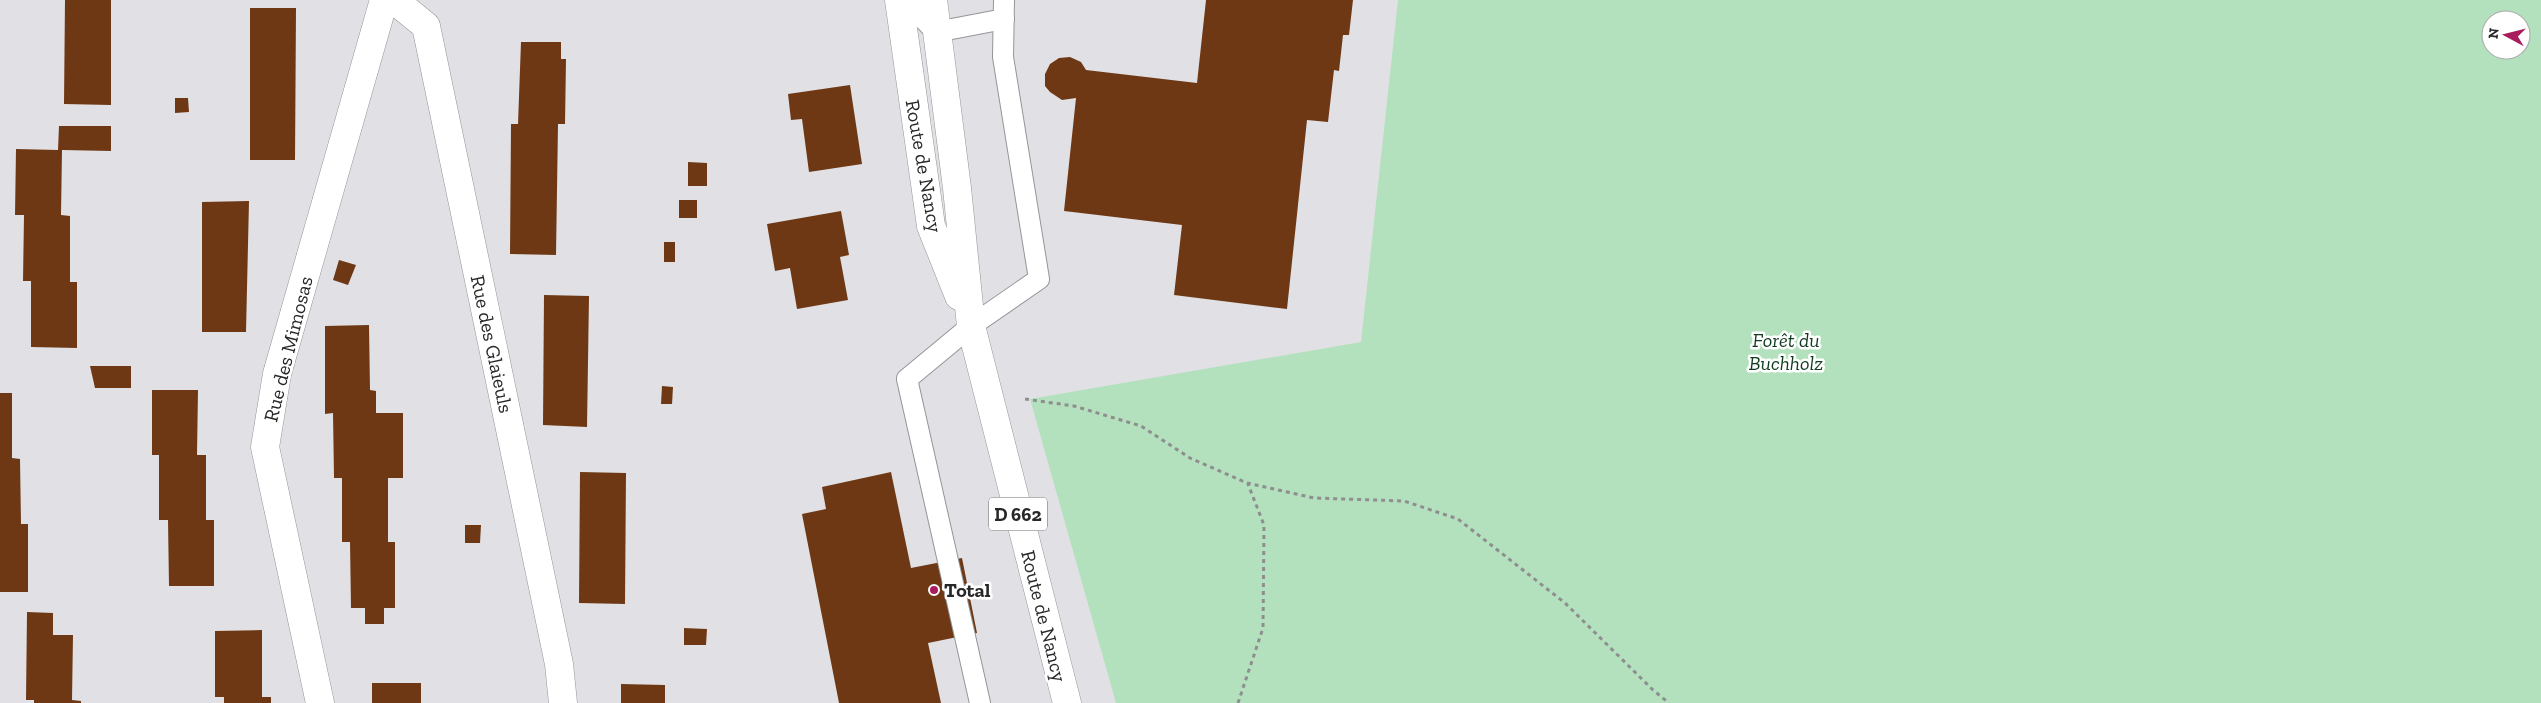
<svg xmlns="http://www.w3.org/2000/svg" width="2541" height="703" viewBox="0 0 2541 703" font-family="'Zilla Slab',serif">
  <style>
    .green { fill: #b4e1bd; fill-rule: evenodd }
    .building { fill: #6e3814 }
    .lines { fill: none; stroke-linecap: round; stroke-linejoin: round }
    .lane-casing { stroke: #949598; stroke-width: 22 }
    .street-casing { stroke: #949598; stroke-width: 29 }
    .primary-casing { stroke: #949598; stroke-width: 29 }
    .path { stroke: #8e8e90; stroke-width: 3; stroke-dasharray: 4 4; stroke-linecap: butt }
    .lane { stroke: #fff; stroke-width: 20 }
    .street { stroke: #fff; stroke-width: 28 }
    .primary { stroke: #fff; stroke-width: 28 }
    .poi-dot { fill: #a91d5d; stroke: #fff; stroke-width: 2 }
    .labels { text-anchor: middle; stroke-width: 5; stroke-linejoin: round; paint-order: stroke }
    .shield { fill: #fff; stroke: #686869; stroke-width: 1 }
    .shield-label { font-size: 19px; font-weight: bold; fill: #282829 }
    .street-label { font-size: 20px; fill: #282829; stroke: #fff }
    .park-label { font-size: 20px; font-style: italic; fill: #0f3c1e; stroke: #fff }
    .poi-label { font-size: 20px; font-weight: bold; fill: #282829; stroke: #fff; text-anchor: start }
  </style>
  <rect width="100%" height="100%" fill="#e1e1e5"/>
  <path class="green" d="M1398,0H2541V703H1116L1030,399L1361,342ZM2491,20H2521V50H2491Z"/>
  <g class="building">
    <polygon points="65,0 111,0 111,105 64,104"/>
    <polygon points="1206,0 1353,0 1349,35 1343,35 1339,71 1334,70 1328,122 1307,120 1287,309 1174,295 1182,225 1064,211 1076,98 1062,100 1050,92 1045,86 1045,74 1050,64 1059,58 1070,57 1081,62 1086,70 1197,83"/>
    <polygon points="250,8 296,8 295,160 250,160"/>
    <polygon points="521,42 561,42 561,59 566,59 565,124 558,124 556,255 510,254 511,124 518,124"/>
    <polygon points="850,85 862,164 809,172 802,119 791,120 788,94"/>
    <polygon points="175,98 188,98 189,112 175,113"/>
    <polygon points="59,126 111,126 111,151 62,150 61,215 70,216 70,282 77,282 77,348 31,347 31,281 23,281 24,215 15,215 16,149 58,150"/>
    <polygon points="688,162 707,163 707,186 688,186"/>
    <rect x="679" y="200" width="18" height="18"/>
    <polygon points="249,201 246,332 202,332 202,202"/>
    <polygon points="841,211 849,255 840,257 848,300 797,309 790,268 775,271 767,224"/>
    <rect x="664" y="242" width="11" height="20"/>
    <polygon points="339,260 356,265 348,285 333,280"/>
    <polygon points="544,295 589,296 587,427 543,425"/>
    <polygon points="369,325 370,390 376,391 376,413 403,413 403,478 388,478 388,542 395,542 395,608 384,608 384,624 365,624 365,608 351,608 350,542 342,542 342,478 334,478 333,413 325,414 325,326"/>
    <polygon points="90,366 131,366 131,388 95,388"/>
    <polygon points="662,386 673,387 672,404 661,404"/>
    <polygon points="152,390 198,390 197,455 206,455 206,520 214,520 214,586 169,586 168,520 159,520 159,455 152,455"/>
    <polygon points="0,393 12,393 12,458 20,459 21,524 28,524 28,592 0,592"/>
    <polygon points="580,472 626,473 625,604 579,603"/>
    <polygon points="891,472 911,568 962,558 977,633 928,643 941,703 839,703 802,514 826,509 822,487"/>
    <polygon points="465,525 481,525 480,543 465,543"/>
    <polygon points="27,612 53,613 53,635 73,635 72,700 81,701 81,703 34,703 34,700 26,700"/>
    <polygon points="684,628 707,629 706,645 684,645"/>
    <polygon points="262,630 262,697 271,697 271,703 224,703 224,697 215,697 215,631"/>
    <rect x="372" y="683" width="49" height="20"/>
    <polygon points="621,684 665,685 665,703 621,703"/>
  </g>
  <g class="lines">
    <defs>
      <g id="lane">
        <polyline points="905,0 936,32 1004,19"/>
        <polyline points="980,703 907,379 971,326 1039,279 1003,57 1004,0"/>
      </g>
      <g id="street">
        <polyline points="394,0 426,26 559,664 563,703"/>
        <polyline points="320,703 265,447 277,374 384,0"/>
      </g>
      <g id="primary">
        <polyline points="899,0 931,226 959,296"/>
        <polyline points="933,0 957,188 971,326 1067,703"/>
      </g>
    </defs>
    <use href="#lane" class="lane-casing"/>
    <use href="#street" class="street-casing"/>
    <use href="#primary" class="primary-casing"/>
    <g class="path">
      <polyline points="1025,399 1074,406 1141,426 1190,458 1247,483 1314,498 1404,501 1458,519 1565,603 1653,690 1669,703"/>
      <polyline points="1238,703 1263,628 1264,525 1248,484"/>
    </g>
    <use href="#lane" class="lane"/>
    <use href="#street" class="street"/>
    <use href="#primary" class="primary"/>
  </g>
  <circle class="poi-dot" cx="934" cy="590" r="5"/>
  <g class="labels">
    <rect class="shield" x="989" y="497.5" width="58" height="33" rx="4"/>
    <g class="shield-label">
      <text x="1018" y="521">D 662</text>
    </g>
    <g class="street-label">
      <text transform="translate(924 166) rotate(80)" y="7">Route de Nancy</text>
      <text transform="translate(492 344) rotate(78)" y="7">Rue des Glaieuls</text>
      <text transform="translate(288 349) rotate(-76)" y="7">Rue des Mimosas</text>
      <text transform="translate(1044 616) rotate(76)" y="7">Route de Nancy</text>
    </g>
    <g class="park-label">
      <text x="1786" y="347">Forêt du<tspan x="1786" dy="23">Buchholz</tspan></text>
    </g>
    <g class="poi-label">
      <text x="944" y="597">Total</text>
    </g>
  </g>
  <g transform="translate(2506 35) rotate(277)"><circle r="24" fill="#ffffff" stroke="#a9a9a9"/>
  <path d="M0-4L9 19L0 12L-9 19Z" fill="#a91d5d"/>
  <text y="-8" font-size="14" font-weight="bold" text-anchor="middle" fill="#282829">N</text>
  </g>
</svg>
